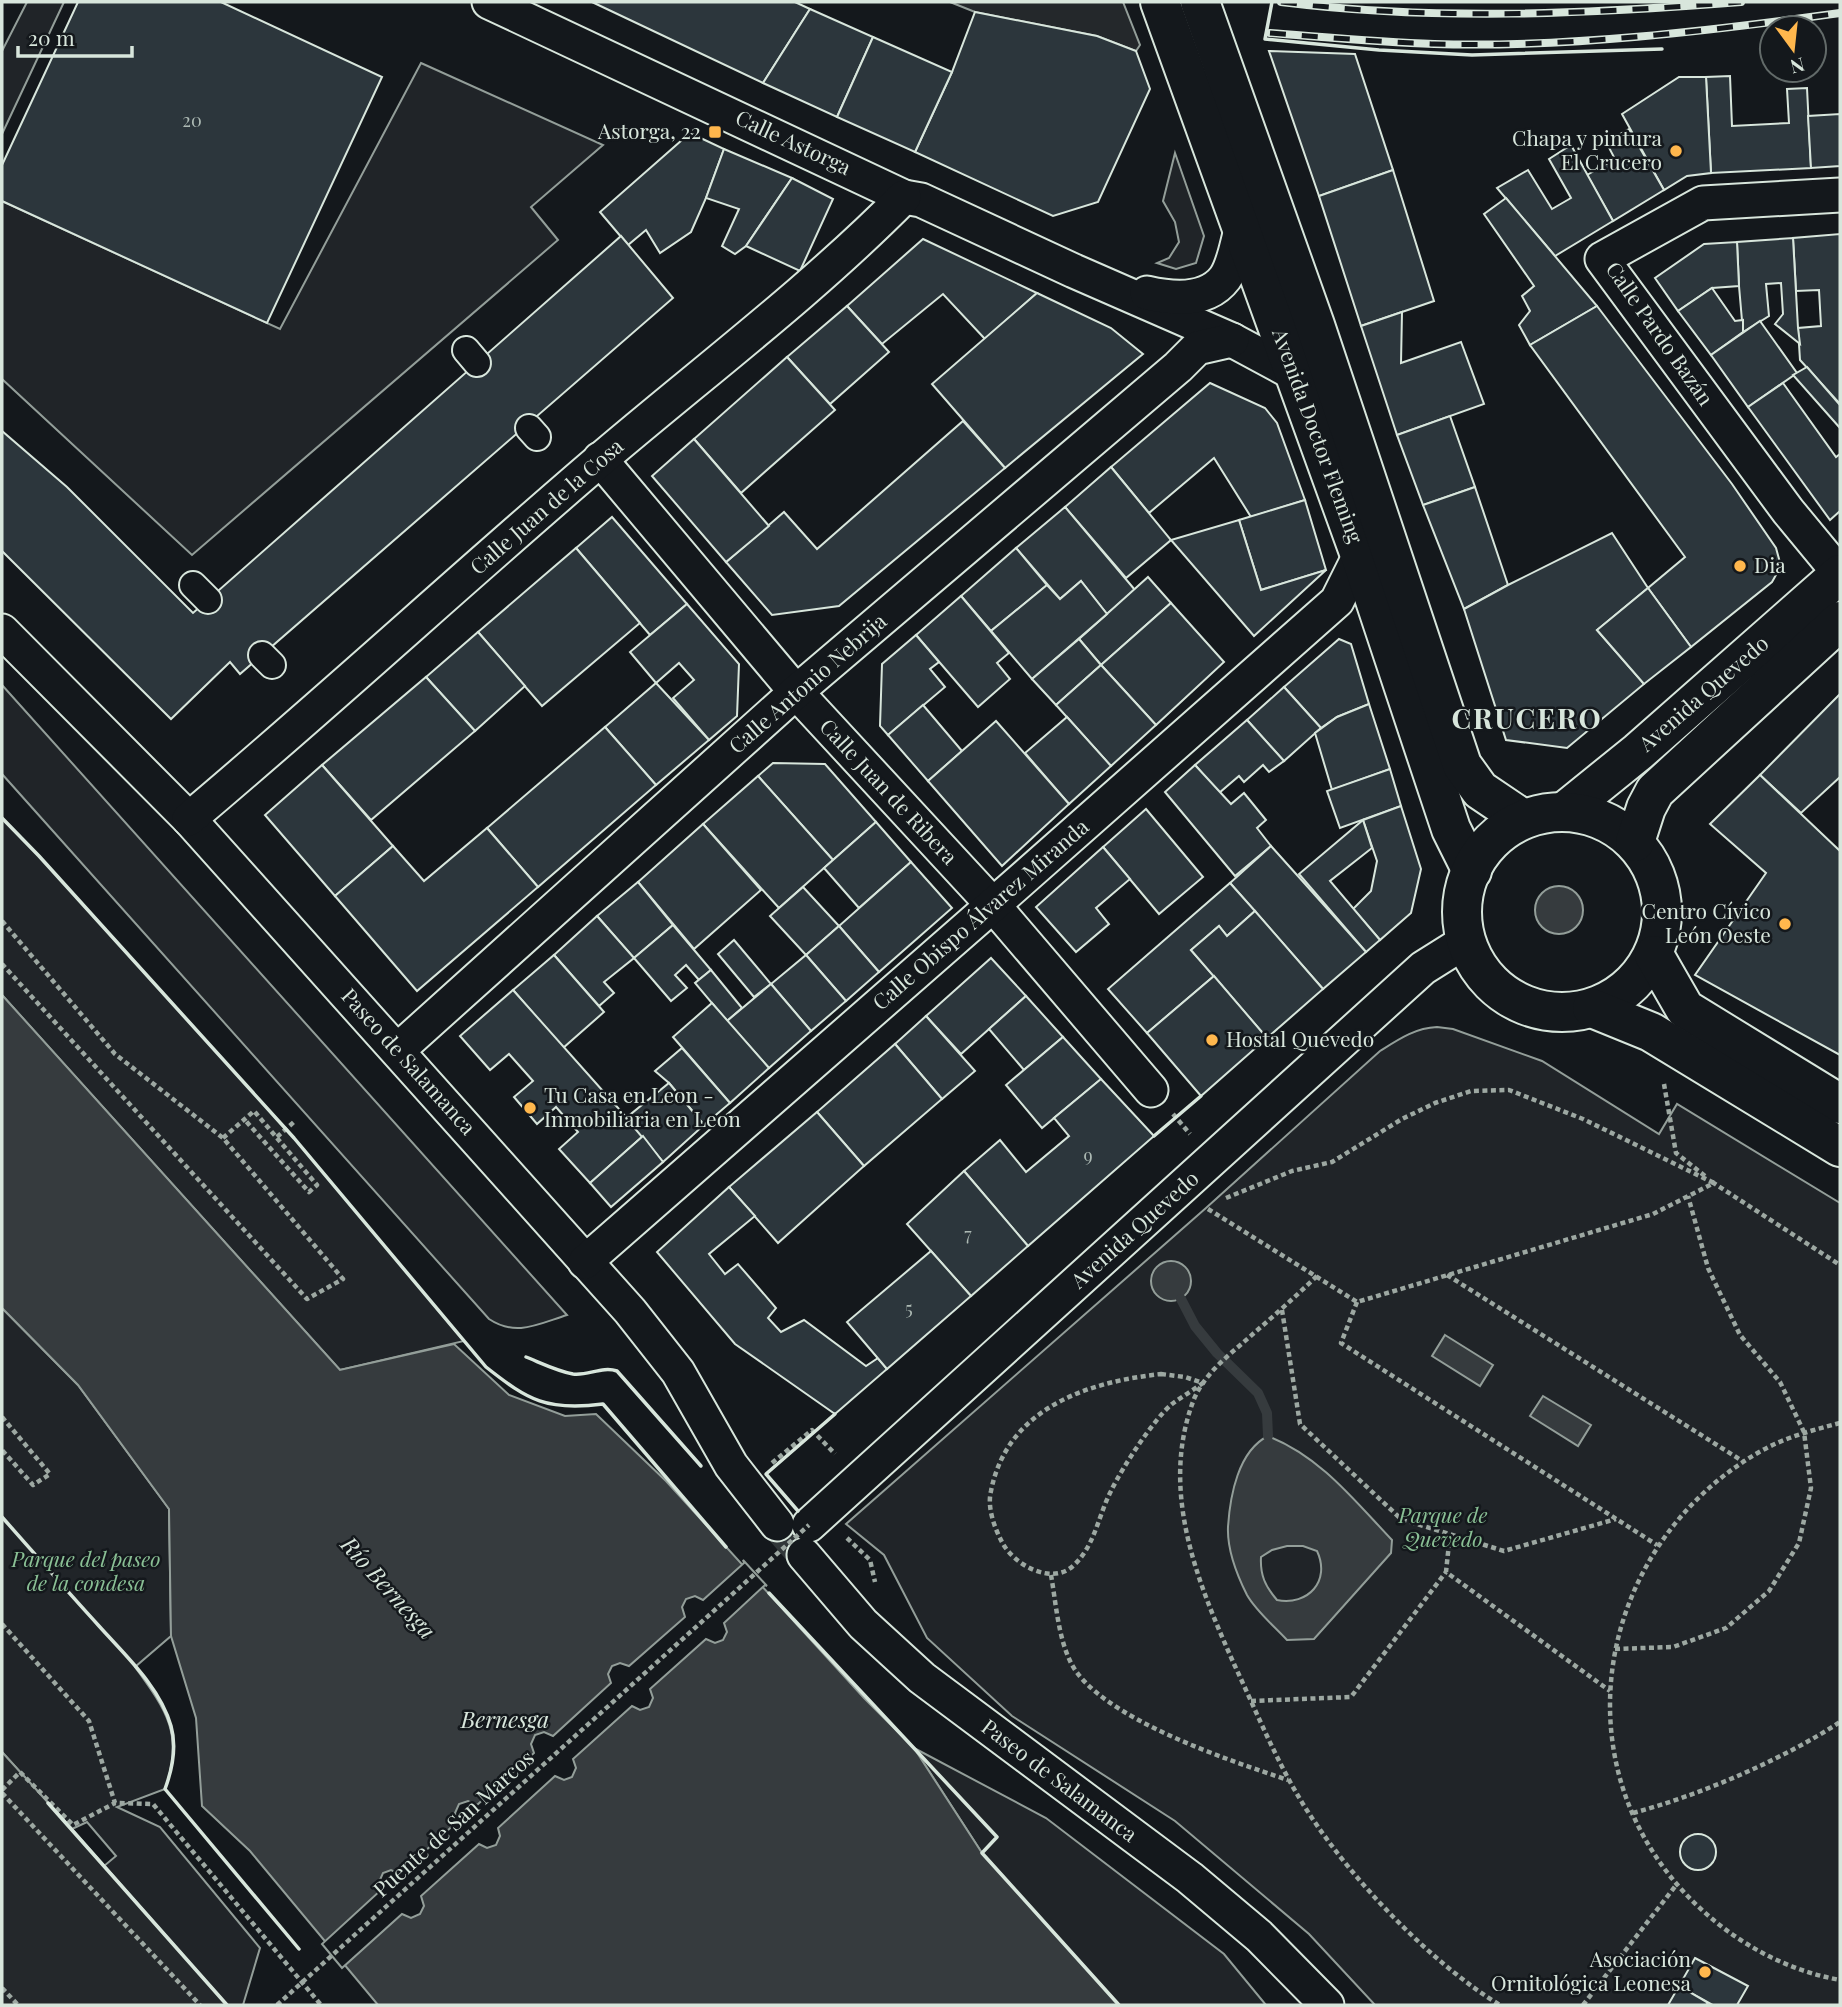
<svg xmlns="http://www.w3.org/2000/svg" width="1842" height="2007" viewBox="0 0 1842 2007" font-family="'Playfair Display',serif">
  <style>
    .green { fill: #202428; stroke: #939e99; stroke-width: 2 }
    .parking { fill: #24282b; stroke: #939e99; stroke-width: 2 }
    .water { fill: #363b3e; stroke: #939e99; stroke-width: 2; fill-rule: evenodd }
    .pier { fill: #14181c; stroke: #939e99; stroke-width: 2 }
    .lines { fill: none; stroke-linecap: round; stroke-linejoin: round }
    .stream { stroke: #363b3e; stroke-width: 10 }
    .building { fill: #2c363c; stroke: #d8e6dc; stroke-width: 2 }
    .minor-tunnel { stroke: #313739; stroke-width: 33; stroke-dasharray: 33 17; stroke-linecap: butt }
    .pedestrian-casing { stroke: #d8e6dc; stroke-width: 30 }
    .minor-casing { stroke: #d8e6dc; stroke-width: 37 }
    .secondary-casing { stroke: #d8e6dc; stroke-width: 42 }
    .path { stroke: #9da8a2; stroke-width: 4.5; stroke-dasharray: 5 3.5; stroke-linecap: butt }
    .pedestrian { stroke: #14181c; stroke-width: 26 }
    .minor { stroke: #14181c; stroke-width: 33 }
    .secondary { stroke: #14181c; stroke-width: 38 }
    .rail-casing { stroke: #d8e6dc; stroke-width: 8 }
    .rail { stroke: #14181c; stroke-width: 5; stroke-dasharray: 16; stroke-linecap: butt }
    .path-bridge { stroke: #9da8a2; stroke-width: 4.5; stroke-dasharray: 5 3.5; stroke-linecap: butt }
    .wall { stroke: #d8e6dc; stroke-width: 3.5 }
    .poi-dot { fill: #ffb74d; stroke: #14181c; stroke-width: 2.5 }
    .labels { text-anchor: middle; stroke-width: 5; stroke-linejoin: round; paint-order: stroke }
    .number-label { font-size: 18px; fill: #adbab4 }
    .poi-label { font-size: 21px; fill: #d8e6dc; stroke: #14181c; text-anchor: end }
    .street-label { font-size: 21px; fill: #d8e6dc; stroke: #14181c }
    .park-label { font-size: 21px; font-style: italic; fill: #8ac095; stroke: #14181c }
    .water-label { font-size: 23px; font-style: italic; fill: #d8e6dc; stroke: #14181c }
    .district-label { font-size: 28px; font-weight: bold; letter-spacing: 2px; fill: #d8e6dc; stroke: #14181c }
  </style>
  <rect width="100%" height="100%" fill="#14181c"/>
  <g class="green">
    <polygon points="27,2 64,2 2,134 2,51"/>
    <polygon points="421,63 603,145 531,207 558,240 192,555 2,379 2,201 280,329"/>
    <polygon points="1175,153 1204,236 1196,263 1176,269 1157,263 1169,258 1179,242 1175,222 1163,201"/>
    <path d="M2,685L567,1315C538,1324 516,1337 489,1319L2,774Z"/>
    <polygon points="2,818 39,856 294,1138 464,1341 340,1370 2,995"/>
    <path d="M1437,1027L1453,1029L1542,1061L1659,1134L1677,1104L1840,1203V2005H1375L1309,1934L1175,1821L1012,1716L927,1638L884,1555L846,1524L1206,1208L1380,1051C1399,1039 1415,1028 1437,1027Z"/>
    <path d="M2,1308L78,1385L169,1509L171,1636L135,1667C167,1711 184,1735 165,1789L117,1807L160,1827L260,1948L243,2005H227L104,1866L116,1856L87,1822L72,1829L2,1752Z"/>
    <polygon points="914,1748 1046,1818 1224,1954 1266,2005 1119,2005 982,1853"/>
  </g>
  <g class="parking">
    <polygon points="950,2 1123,2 1140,45 1136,51 1097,36 975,12"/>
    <polygon points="2,1752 72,1829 227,2005 2,2005"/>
  </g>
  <g class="water">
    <circle cx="1559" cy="910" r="24"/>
    <polygon points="2,995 340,1370 454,1344 509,1395 565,1416 596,1414 666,1481 864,1698 914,1748 982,1853 1119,2005 378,2005 250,1851 202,1806 196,1718 171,1636 169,1509 78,1385 2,1308"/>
    <circle cx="1171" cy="1281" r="20"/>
    <polygon points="1445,1335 1493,1365 1480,1386 1432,1356"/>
    <polygon points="1543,1396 1591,1425 1578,1446 1530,1416"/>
    <path d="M1268,1436C1321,1457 1354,1500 1392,1540L1391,1553L1314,1639L1287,1640C1274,1626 1256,1611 1247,1595C1237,1575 1227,1550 1228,1527C1230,1496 1238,1451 1268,1436ZM1287,1546H1303L1317,1551C1331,1581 1308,1606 1277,1600C1265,1586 1260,1575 1261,1557L1272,1550Z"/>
  </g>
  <polygon class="pier" points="743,1560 767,1586 765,1585 724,1623 727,1632 723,1640 715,1643 706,1639 650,1689 653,1698 649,1707 640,1710 632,1706 573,1759 576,1768 572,1777 564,1780 555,1776 498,1828 500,1836 496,1845 487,1848 479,1844 421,1896 424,1906 420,1914 411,1918 402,1914 342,1968 322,1944 381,1890 379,1882 383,1873 391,1870 400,1874 458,1821 455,1813 459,1804 468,1801 477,1805 534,1753 531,1744 535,1735 544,1732 553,1736 611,1683 608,1674 612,1666 620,1663 629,1666 685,1617 682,1607 686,1599 695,1596 703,1600 744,1563"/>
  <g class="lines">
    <polyline class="stream" points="1181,1299 1195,1326 1217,1353 1258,1393 1267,1413 1268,1436"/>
  </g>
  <g class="building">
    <polygon points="78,2 221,2 382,77 267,323 2,201 2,165"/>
    <polygon points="592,2 795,2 810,9 763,83"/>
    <polygon points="810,9 873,37 837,117 763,83"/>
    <polygon points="975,12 1097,36 1136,51 1150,89 1098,202 1053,216 915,152 952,72"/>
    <polygon points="873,37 952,72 915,152 837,117"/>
    <polygon points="1269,51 1355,54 1393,170 1319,196"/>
    <polygon points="1730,76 1732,126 1789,123 1787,89 1807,88 1811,168 1711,173 1706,77"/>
    <polygon points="1679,77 1706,77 1711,173 1687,176 1664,190 1622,114"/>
    <polygon points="1840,114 1840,166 1811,168 1808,116"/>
    <polygon points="1629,129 1664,190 1613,221 1587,175 1615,159 1606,142"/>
    <polygon points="690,133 724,149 706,198 691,232 660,253 646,230 628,245 600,212"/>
    <polygon points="1571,145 1613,221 1555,256 1497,188 1528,170 1552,209 1571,198 1549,159"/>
    <polygon points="724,149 792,178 746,246 735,254 722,246 739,209 706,198"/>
    <polygon points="1393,170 1434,301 1361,326 1319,196"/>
    <polygon points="792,178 833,199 800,271 746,246"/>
    <polygon points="1506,198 1597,306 1530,345 1519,325 1530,311 1522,296 1534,286 1484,214"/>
    <polygon points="1840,234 1840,404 1800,360 1798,328 1821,326 1819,290 1796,291 1793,238"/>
    <polygon points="621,236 673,298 240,674 230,662 171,719 2,551 2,431 67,487 193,613"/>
    <polygon points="1793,238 1798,328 1800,344 1775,324 1783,314 1781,283 1766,284 1769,316 1743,332 1739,286 1737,242"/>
    <polygon points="923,239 1037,293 985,339 943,294 882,344 847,306"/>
    <polygon points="1737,242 1739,286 1712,288 1678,311 1655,278 1704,244"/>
    <polygon points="1712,288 1735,321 1743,320 1743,332 1711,355 1678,311"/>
    <polygon points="1037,293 1111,328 1143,354 1005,468 932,384"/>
    <polygon points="847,306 889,352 830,404 787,357"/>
    <polygon points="1597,306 1732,484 1776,548 1781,566 1772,582 1691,647 1648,588 1685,557 1530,345"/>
    <polygon points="1402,312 1401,363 1461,342 1484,404 1397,435 1361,326"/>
    <polygon points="1760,321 1797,373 1748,407 1711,355"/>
    <polygon points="787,357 835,410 741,493 694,439"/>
    <polygon points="1807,367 1840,405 1840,428 1793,375"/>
    <polygon points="1210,383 1265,408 1277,423 1305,500 1251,517 1214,458 1149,513 1111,467"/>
    <polygon points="1783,383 1836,457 1840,454 1840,511 1830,520 1748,407"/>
    <polygon points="1450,416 1475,487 1423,505 1397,435"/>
    <polygon points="963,421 1005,468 839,606 772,615 726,562 784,512 817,549"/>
    <polygon points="694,439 769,526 726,562 652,476"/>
    <polygon points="1111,467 1171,540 1126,578 1065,507"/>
    <polygon points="1475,487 1508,585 1464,609 1423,505"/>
    <polygon points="1305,500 1326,570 1261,590 1239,520"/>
    <polygon points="1065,507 1135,590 1107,614 1081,581 1060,599 1016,548"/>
    <polygon points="612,517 687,604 650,635 576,548"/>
    <polygon points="1239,520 1261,590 1326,570 1254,636 1171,540"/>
    <polygon points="1612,533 1648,588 1597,630 1644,684 1567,748 1506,740 1464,609 1508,585"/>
    <polygon points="576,548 640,623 542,706 478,632"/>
    <polygon points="1016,548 1047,585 991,631 961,596"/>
    <polygon points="1148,577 1171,603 1101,665 1079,639"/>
    <polygon points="1081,581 1107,614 1032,679 991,631 1047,585 1060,599"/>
    <polygon points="1648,588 1691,647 1644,684 1597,630"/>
    <polygon points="961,596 1009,653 997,663 1010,679 978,707 916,635"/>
    <polygon points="1171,603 1224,662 1156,725 1101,665"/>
    <polygon points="687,604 739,664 737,716 709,740 673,698 694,680 679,663 656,683 630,652"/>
    <polygon points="478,632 525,686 475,731 426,677"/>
    <polygon points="916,635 939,662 930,669 945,687 888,735 880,726 882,664"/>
    <polygon points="1079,639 1101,665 1056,705 1032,679"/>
    <polygon points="1339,639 1351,644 1369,704 1337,717 1321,728 1284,687"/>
    <polygon points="1101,665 1156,725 1111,766 1056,705"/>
    <polygon points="426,677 475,731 371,820 322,765"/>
    <polygon points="656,683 709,740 656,785 605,727"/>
    <polygon points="1284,687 1321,728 1284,761 1247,720"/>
    <polygon points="1840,694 1840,777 1801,813 1760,775"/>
    <polygon points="1369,704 1390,769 1332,790 1315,733 1337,717"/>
    <polygon points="923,705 962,751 928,781 888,735"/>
    <polygon points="1067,717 1111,766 1069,804 1025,753"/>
    <polygon points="1247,720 1284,761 1269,772 1263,765 1244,782 1239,776 1219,793 1195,765"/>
    <polygon points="996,721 1069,804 1002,866 928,781"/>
    <polygon points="605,727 656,785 538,887 487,828"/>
    <polygon points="773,763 825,764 876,822 833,860 758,776"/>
    <polygon points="322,765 393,846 335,896 265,815"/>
    <polygon points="1195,765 1231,804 1244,793 1266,820 1257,828 1271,846 1235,876 1165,792"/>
    <polygon points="1390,769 1401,806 1340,828 1327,791"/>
    <polygon points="1760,775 1840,851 1840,1055 1695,975 1766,873 1710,824"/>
    <polygon points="758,776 833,860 779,908 703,824"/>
    <polygon points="1401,806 1421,869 1411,913 1380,940 1353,909 1371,891 1377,861 1363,820"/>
    <polygon points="1146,809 1203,877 1159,914 1103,847"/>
    <polygon points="1363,820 1372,848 1330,881 1380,940 1366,952 1299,874"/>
    <polygon points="876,822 911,862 859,908 824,868"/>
    <polygon points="703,824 761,890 694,949 638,882"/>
    <polygon points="487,828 538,887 417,991 335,896 393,846 424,881"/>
    <polygon points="1271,846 1366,952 1323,989 1230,883"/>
    <polygon points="1103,847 1130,879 1096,908 1109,924 1076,952 1036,907"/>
    <polygon points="911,862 952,908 879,972 839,926"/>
    <polygon points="638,882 673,925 634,958 597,916"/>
    <polygon points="1230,883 1255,911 1227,936 1219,926 1191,950 1214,976 1147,1033 1108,989"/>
    <polygon points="803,887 839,926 806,955 770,916"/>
    <polygon points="1255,911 1323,989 1267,1038 1191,950 1219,926 1227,936"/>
    <polygon points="597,916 634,958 604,982 614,993 599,1006 554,955"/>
    <polygon points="673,925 711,970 699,980 686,965 675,975 687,988 671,1001 634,958"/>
    <polygon points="839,926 879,972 846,1001 806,955"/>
    <polygon points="734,940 771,984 754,997 718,954"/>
    <polygon points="554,955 604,1012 563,1048 513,990"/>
    <polygon points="806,955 846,1001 811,1031 771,984"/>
    <polygon points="991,958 1026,996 961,1054 926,1016"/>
    <polygon points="711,970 742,1008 727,1021 695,983"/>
    <polygon points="1214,976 1267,1038 1201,1096 1147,1033"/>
    <polygon points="771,984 811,1031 769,1068 727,1021"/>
    <polygon points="513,990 643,1136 590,1183 559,1149 578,1132 556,1107 537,1124 514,1097 533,1081 509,1054 490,1070 460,1036"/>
    <polygon points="1026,996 1063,1037 1024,1070 989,1029"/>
    <polygon points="712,1003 769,1068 730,1103 673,1037"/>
    <polygon points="926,1016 975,1071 942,1099 895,1044"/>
    <polygon points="1063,1037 1101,1079 1042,1128 1006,1085"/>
    <polygon points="895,1044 942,1099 864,1166 817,1112"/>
    <polygon points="682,1048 730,1103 704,1125 669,1083 655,1071"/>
    <polygon points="1101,1079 1154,1136 1028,1246 964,1171 1000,1140 1026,1172 1069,1136 1054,1118"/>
    <polygon points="669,1083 704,1125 663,1162 626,1118"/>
    <polygon points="817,1112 864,1166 778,1243 729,1187"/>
    <polygon points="643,1136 663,1162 611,1207 590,1183"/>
    <polygon points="964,1171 1028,1246 971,1296 907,1224"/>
    <polygon points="729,1187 755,1216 709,1254 725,1274 738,1264 776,1308 768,1318 781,1332 804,1320 866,1366 878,1358 887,1369 835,1414 735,1344 657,1252"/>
    <polygon points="931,1251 971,1296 887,1369 847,1322"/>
    <circle cx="1698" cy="1852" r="18"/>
    <polygon points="1695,1958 1748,1986 1737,2005 1713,2005 1679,1986"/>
    <polygon points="1679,1986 1708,2003 1706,2005 1668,2005"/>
  </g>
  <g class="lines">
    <polyline class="minor-tunnel" points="777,1524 804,1555"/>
    <defs>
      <g id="pedestrian">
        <polyline points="466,350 477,363"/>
        <polyline points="529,428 537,437"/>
        <polyline points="193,585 208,600"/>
        <polyline points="262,655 272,665"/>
      </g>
      <g id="minor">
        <polyline points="489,2 904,197 921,200 1074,271 1232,340 1295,374"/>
        <path d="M1147,293C1173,299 1207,302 1225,278C1234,265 1237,244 1241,230"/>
        <polyline points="600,459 796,692 993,905 1151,1090"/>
        <polyline points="1840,574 1788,511 1602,259 1703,203 1840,195"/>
        <polyline points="2,631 189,819 630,1311 678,1372 731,1465 777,1524"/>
        <path d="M189,819C328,702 462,578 600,460C702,373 810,292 904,197"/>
        <polyline points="398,1050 796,692 1178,367 1197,348 1232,340"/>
        <polyline points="585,1262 993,905 1337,601 1360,555"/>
        <polyline points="809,1525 1423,968 1466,941"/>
        <polyline points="804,1555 863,1624 922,1678 1190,1878 1259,1936 1327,2005"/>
      </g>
      <g id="secondary">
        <polyline points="1160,2 1360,555 1451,829 1472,871"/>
        <polyline points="1200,2 1315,325 1462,765 1480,790 1523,819"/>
        <polyline points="1565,811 1638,752 1840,574"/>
        <circle cx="1562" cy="912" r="100"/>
        <polyline points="1635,842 1646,808 1655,791 1840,621"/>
        <polyline points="1654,955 1685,1009 1840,1104"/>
        <polyline points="1592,1008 1651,1032 1840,1147"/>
      </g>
    </defs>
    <use href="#pedestrian" class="pedestrian-casing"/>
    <use href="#minor" class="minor-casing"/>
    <use href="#secondary" class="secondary-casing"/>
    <g class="path">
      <polyline points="2,921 115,1054 223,1138 343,1279 307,1299 2,964"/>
      <polyline points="1664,1084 1676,1153 1705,1176"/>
      <polyline points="1173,1114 1190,1134"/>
      <polyline points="277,1137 295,1121"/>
      <polyline points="223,1138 254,1111 317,1185 309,1192 245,1120"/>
      <polyline points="1712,1182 1840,1265"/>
      <polyline points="1226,1198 1292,1171 1332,1162 1402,1119 1435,1103 1471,1091 1509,1090 1583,1119 1714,1183"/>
      <polyline points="1208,1209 1357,1302 1653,1214 1714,1183"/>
      <polyline points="1447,1275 1744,1462"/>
      <path d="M1317,1276C1296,1296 1275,1315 1254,1333C1232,1353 1206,1371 1194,1399C1159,1490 1197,1581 1234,1664C1258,1715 1279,1768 1310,1815C1354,1882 1432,1964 1500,2005"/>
      <polyline points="1357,1302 1341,1343 1657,1545"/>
      <polyline points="1282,1310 1300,1424 1401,1519 1504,1551 1616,1519"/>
      <path d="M1161,1374L1185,1377L1203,1383C1193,1390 1182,1397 1172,1404C1153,1420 1122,1468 1111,1491C1098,1516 1095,1546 1073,1566C1051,1586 1013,1564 1002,1542C994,1527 987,1507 991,1491C1007,1409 1086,1382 1161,1374Z"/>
      <polyline points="2,1417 50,1474 33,1485 2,1450"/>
      <path d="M1840,1423C1813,1430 1786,1437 1761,1451C1602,1541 1557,1752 1682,1890C1724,1936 1779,1969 1840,1980"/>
      <polyline points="772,1463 812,1430 835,1454"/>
      <polyline points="1450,1534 1446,1572 1610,1691"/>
      <polyline points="847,1538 870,1560 875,1582"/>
      <path d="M1051,1575C1056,1603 1058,1637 1071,1663C1099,1718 1231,1761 1288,1780"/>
      <polyline points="2,1624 89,1721 115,1803 153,1804 321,2005"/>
      <polyline points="1615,1649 1673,1647 1726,1628 1769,1591 1799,1543 1811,1488 1804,1432 1780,1382 1740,1335 1708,1268 1688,1196"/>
      <polyline points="1251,1701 1351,1697 1446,1572"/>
      <polyline points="2,1790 20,1772 73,1825 115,1803"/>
      <polyline points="2,1793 200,2005"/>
      <path d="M1633,1813C1700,1795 1782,1760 1840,1722"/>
      <polyline points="2,1988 18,2005"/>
      <polyline points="1583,2005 1677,1884"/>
    </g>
    <use href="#pedestrian" class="pedestrian"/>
    <use href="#minor" class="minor"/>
    <use href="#secondary" class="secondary"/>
    <defs>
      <g id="rail">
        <path d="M1281,2C1434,21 1587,14 1741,2"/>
        <path d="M1270,33C1324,37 1379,42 1434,44C1566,48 1709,31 1840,13"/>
      </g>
    </defs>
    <use href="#rail" class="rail-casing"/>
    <use href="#rail" class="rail"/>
    <polyline class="path-bridge" points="277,2005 809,1525"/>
    <g class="wall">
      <polyline points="1272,2 1265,39 1379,50 1472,55 1662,49"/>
      <path d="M2,818L39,856L294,1138L486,1367C529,1401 547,1411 603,1404L726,1547"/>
      <polyline points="1154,1136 1201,1096"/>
      <path d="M526,1357C541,1363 557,1371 573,1374C588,1376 602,1366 617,1371L701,1466"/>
      <polyline points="798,1511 766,1474 835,1414"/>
      <path d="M2,1517C34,1553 66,1590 99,1626C125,1655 160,1687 171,1726C177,1747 172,1770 165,1789L299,1949"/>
      <polyline points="769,1593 997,1837 982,1853 1119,2005"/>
      <polyline points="48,1803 227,2005"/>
    </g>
  </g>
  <g class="poi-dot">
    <rect x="708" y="125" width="14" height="14" rx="3.5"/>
    <circle cx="1676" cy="151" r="7"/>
    <circle cx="1740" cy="566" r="7"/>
    <circle cx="1785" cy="924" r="7"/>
    <circle cx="1212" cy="1040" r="7"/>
    <circle cx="530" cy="1108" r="7"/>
    <circle cx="1705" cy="1972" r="7"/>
  </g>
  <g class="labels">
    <g class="number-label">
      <text x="192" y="127">20</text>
      <text x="1088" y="1162">9</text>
      <text x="968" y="1241">7</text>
      <text x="909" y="1315">5</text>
    </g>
    <g class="poi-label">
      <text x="701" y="139">Astorga, 22</text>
      <text x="1662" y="146">Chapa y pintura<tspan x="1662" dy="24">El Crucero</tspan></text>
      <text x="1754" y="573" text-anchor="start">Dia</text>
      <text x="1771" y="919">Centro Cívico<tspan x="1771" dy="24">León Oeste</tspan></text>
      <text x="1226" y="1047" text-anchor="start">Hostal Quevedo</text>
      <text x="544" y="1103" text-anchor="start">Tu Casa en Leon -<tspan x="544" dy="24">Inmobiliaria en Leon</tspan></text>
      <text x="1691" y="1967">Asociación<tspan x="1691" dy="24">Ornitológica Leonesa</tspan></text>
    </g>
    <g class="street-label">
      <text transform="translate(793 143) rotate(25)" y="7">Calle Astorga</text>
      <text transform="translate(1659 334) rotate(55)" y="7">Calle Pardo Bazán</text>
      <text transform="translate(1317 436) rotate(70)" y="7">Avenida Doctor Fleming</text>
      <text transform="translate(547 507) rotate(-41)" y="7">Calle Juan de la Cosa</text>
      <text transform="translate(808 684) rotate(-41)" y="7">Calle Antonio Nebrija</text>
      <text transform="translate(1704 694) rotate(-41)" y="7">Avenida Quevedo</text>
      <text transform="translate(888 792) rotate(47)" y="7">Calle Juan de Ribera</text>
      <text transform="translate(981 915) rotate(-41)" y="7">Calle Obispo Álvarez Miranda</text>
      <text transform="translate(408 1062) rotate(48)" y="7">Paseo de Salamanca</text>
      <text transform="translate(1135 1230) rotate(-42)" y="7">Avenida Quevedo</text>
      <text transform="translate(1059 1781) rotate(37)" y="7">Paseo de Salamanca</text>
      <text transform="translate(454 1824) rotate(-42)" y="7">Puente de San Marcos</text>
    </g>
    <g class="park-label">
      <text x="1443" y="1523">Parque de<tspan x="1443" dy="24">Quevedo</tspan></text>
      <text x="86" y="1567">Parque del paseo<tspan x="86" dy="24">de la condesa</tspan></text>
    </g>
    <g class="water-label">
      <text transform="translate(388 1588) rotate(48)" y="8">Río Bernesga</text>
      <text x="505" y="1728">Bernesga</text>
    </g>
    <g class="district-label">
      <text x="1527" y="729">CRUCERO</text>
    </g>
  </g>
  <rect width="1842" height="2007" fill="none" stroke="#d8e6dc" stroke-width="7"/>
  <g transform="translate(1793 49) rotate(165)"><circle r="33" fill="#14181c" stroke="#626a69" stroke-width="2"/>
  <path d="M0-5L12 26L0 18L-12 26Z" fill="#ffb74d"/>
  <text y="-10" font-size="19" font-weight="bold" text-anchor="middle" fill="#d8e6dc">N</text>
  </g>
  <path d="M18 46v10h114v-10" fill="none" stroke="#d8e6dc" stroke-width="3.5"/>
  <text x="28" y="46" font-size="21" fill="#d8e6dc" stroke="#14181c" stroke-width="5" paint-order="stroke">20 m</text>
</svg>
